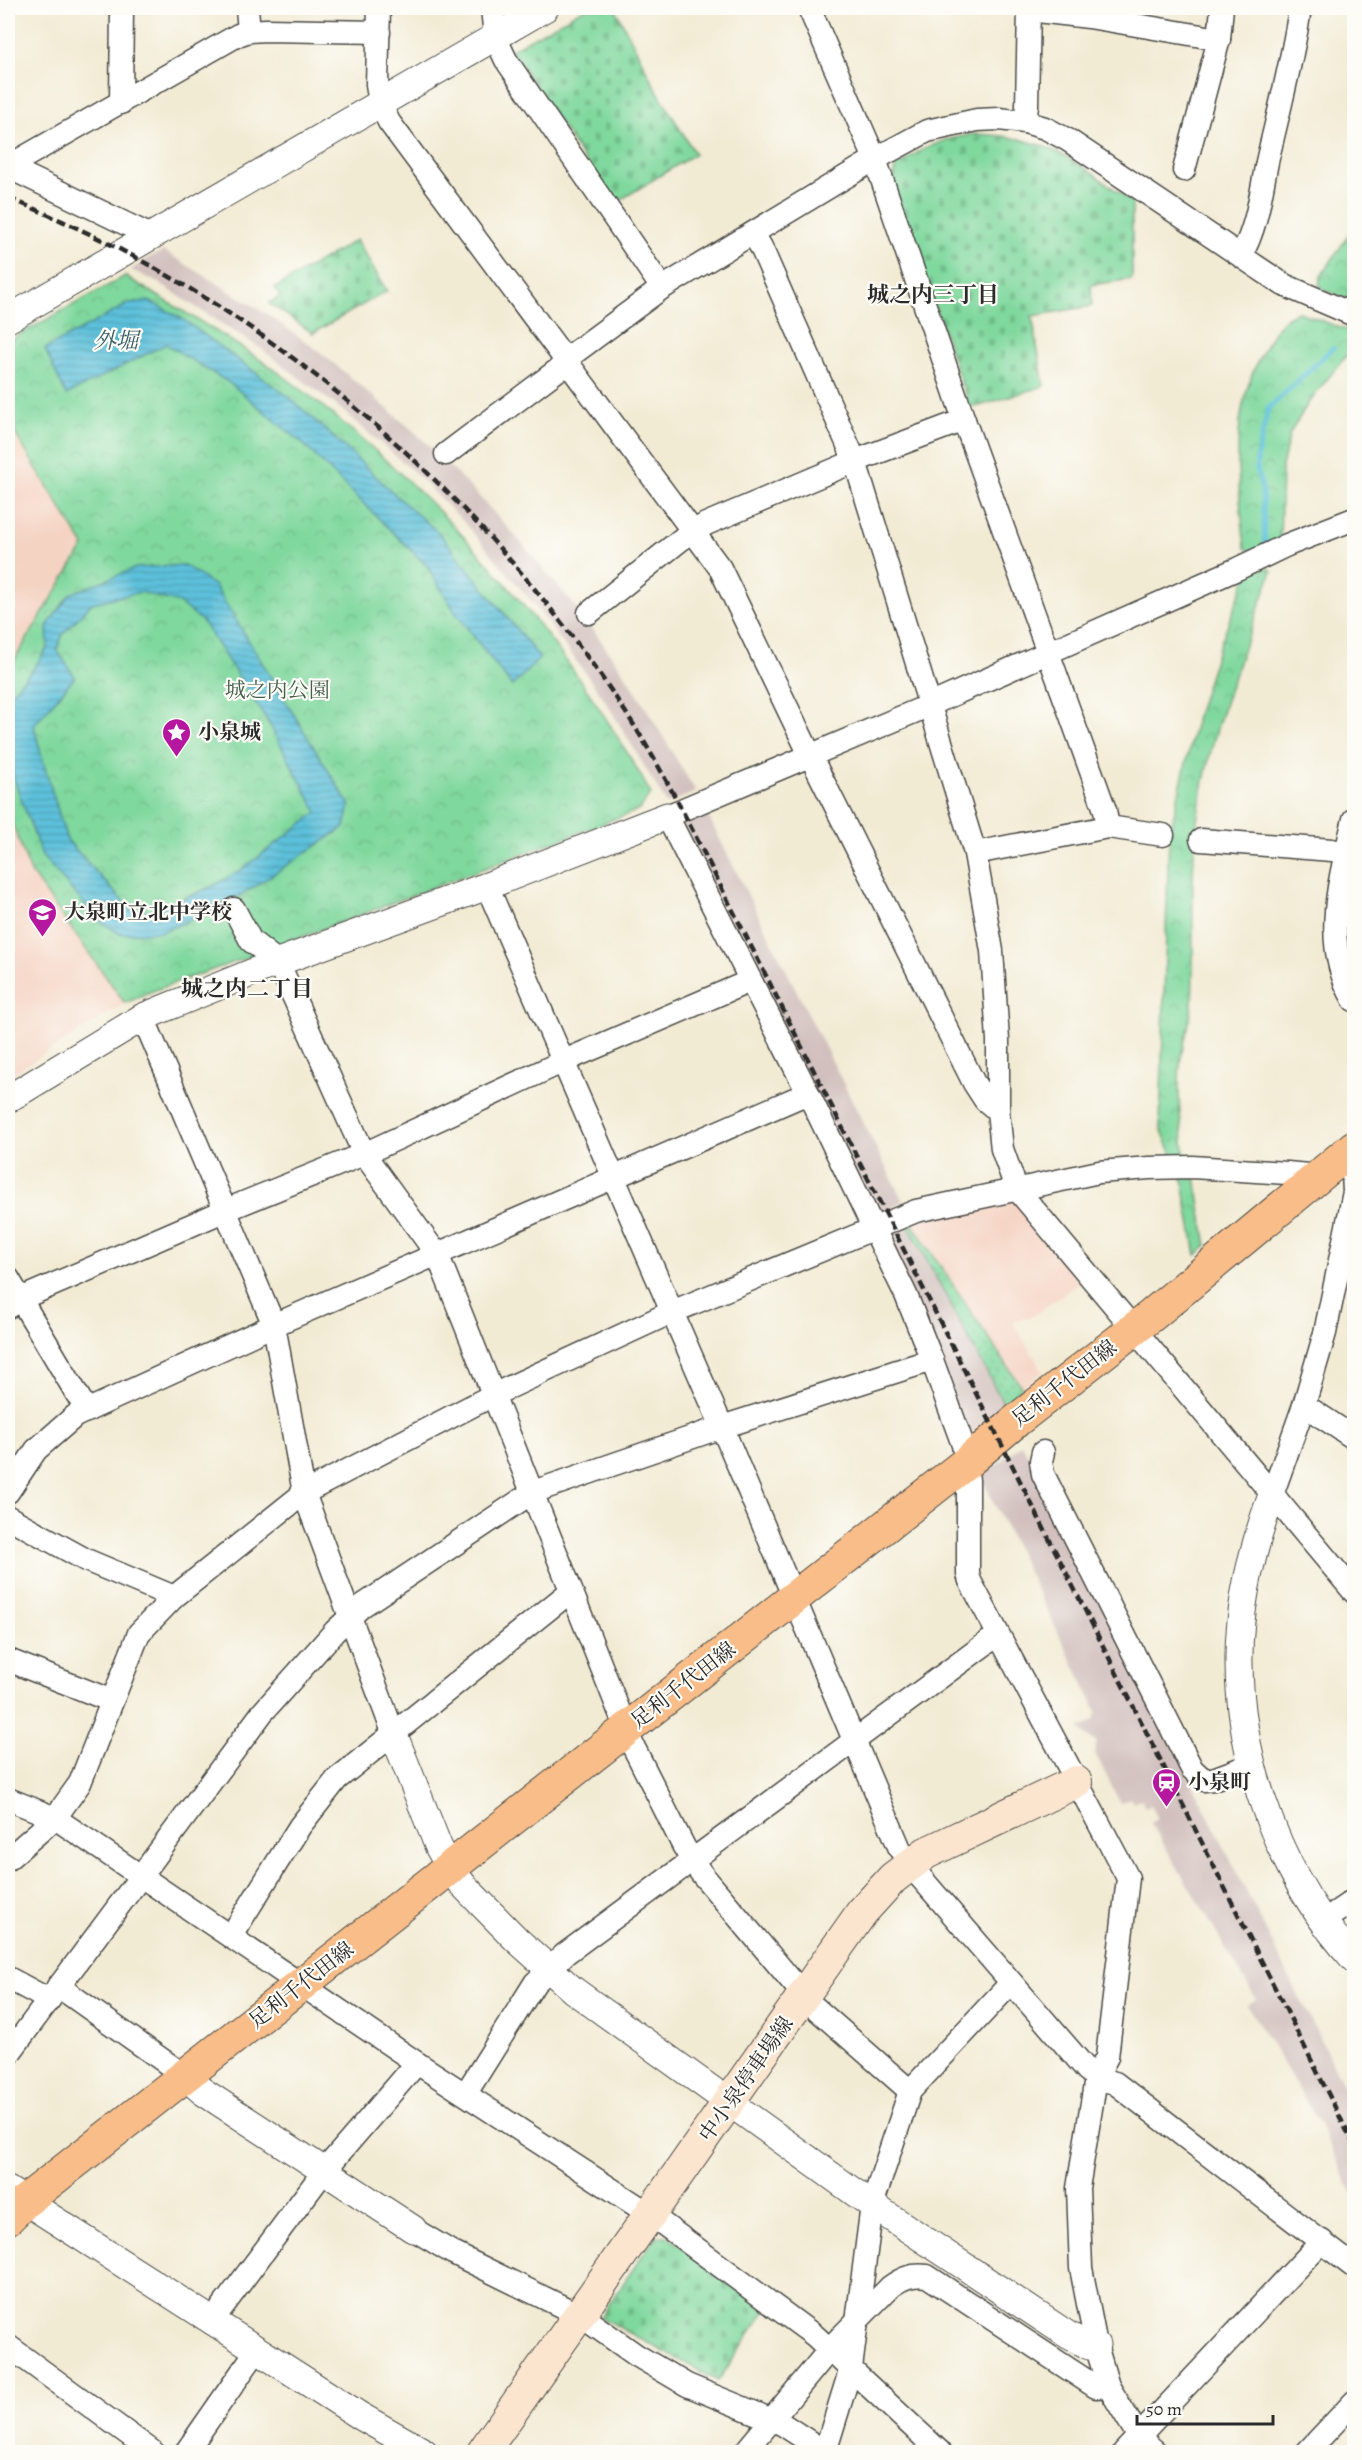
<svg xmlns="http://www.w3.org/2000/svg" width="1362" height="2460" viewBox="0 0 1362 2460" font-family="Alegreya,'Noto Serif JP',serif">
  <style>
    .built { fill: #f5d3c2 }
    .railway { fill: #d1c0bd }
    .grass { fill: url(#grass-dots); stroke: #558264; stroke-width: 1.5 }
    .cemetery { fill: url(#cemetery-stones); stroke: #558264; stroke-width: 1.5 }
    .park { fill: url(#park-crowns); stroke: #558264; stroke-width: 1.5 }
    .water { fill: url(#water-rules); stroke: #447683; stroke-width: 1.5; fill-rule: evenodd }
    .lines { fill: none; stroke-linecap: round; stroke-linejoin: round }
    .stream { stroke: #5dc1db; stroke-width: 5 }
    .minor-casing { stroke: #494844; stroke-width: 25 }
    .tertiary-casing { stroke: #494844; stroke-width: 29 }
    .secondary-casing { stroke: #494844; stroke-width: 34 }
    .primary-casing { stroke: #494844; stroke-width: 35 }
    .minor { stroke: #fff; stroke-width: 22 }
    .tertiary { stroke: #fff; stroke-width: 27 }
    .secondary { stroke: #fce5cf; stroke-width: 32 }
    .primary { stroke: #f8bd88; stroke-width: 33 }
    .rail { stroke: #2b2b2b; stroke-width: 4.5; stroke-dasharray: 9 4.5; stroke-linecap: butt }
    .labels { text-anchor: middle; stroke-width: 4.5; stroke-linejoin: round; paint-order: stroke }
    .park-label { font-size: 21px; fill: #445f4d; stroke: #fdfcf7 }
    .poi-label { font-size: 21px; font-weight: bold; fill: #2b2b2b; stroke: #fdfcf7; text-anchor: start }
    .street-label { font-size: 21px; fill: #2b2b2b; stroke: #fdfcf7 }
    .neighbourhood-label { font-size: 22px; font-weight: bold; fill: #2b2b2b; stroke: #fdfcf7 }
    .water-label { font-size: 22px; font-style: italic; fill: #3c6069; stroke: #fdfcf7 }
  </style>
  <defs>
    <pattern id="grass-dots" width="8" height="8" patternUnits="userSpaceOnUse" patternTransform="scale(1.5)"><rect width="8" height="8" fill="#7fd89d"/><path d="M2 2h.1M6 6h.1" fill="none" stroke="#6eba87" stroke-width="1.8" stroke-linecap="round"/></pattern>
    <pattern id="cemetery-stones" width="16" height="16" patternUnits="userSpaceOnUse" patternTransform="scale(1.5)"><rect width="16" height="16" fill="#7fd89d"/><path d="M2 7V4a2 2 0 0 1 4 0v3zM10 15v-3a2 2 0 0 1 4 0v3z" fill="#6eba87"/></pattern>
    <pattern id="park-crowns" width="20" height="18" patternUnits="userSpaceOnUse" patternTransform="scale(1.5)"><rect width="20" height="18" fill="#7fd89d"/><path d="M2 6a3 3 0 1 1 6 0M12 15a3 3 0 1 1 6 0" fill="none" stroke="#6eba87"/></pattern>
    <pattern id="water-rules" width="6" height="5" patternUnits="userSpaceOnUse" patternTransform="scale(1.5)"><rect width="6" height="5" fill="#5dc1db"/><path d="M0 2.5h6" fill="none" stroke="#4d9db2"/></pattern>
  </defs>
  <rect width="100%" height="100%" fill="#fdfcf7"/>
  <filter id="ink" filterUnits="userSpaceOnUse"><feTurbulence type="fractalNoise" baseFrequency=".0167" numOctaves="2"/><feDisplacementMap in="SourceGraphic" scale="12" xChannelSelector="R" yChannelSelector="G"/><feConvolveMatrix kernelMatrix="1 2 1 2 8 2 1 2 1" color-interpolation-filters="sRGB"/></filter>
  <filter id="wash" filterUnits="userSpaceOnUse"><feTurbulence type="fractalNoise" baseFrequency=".008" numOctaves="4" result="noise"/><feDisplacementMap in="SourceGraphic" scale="24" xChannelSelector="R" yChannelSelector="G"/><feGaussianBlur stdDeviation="1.35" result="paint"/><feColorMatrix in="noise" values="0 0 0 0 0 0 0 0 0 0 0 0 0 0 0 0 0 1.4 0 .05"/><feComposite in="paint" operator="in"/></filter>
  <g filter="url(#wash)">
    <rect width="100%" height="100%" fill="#f2ebd4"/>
    <g class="built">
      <polygon points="8,422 84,546 8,670"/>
      <polygon points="8,813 31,873 125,1003 8,1077"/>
      <polygon points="1013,1200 1080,1282 1033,1316 1013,1322 1043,1372 1022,1388 911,1222"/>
    </g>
    <g class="railway">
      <polygon points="164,251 265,313 319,351 417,434 473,490 518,539 585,618 634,688 696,792 667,804 603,697 533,603 465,523 412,470 337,406 260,348 157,282 131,270 149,257"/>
      <polygon points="705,810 903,1201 883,1214 875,1217 677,817"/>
      <polygon points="907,1223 1005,1406 968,1436 884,1235"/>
      <polygon points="1022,1444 1354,2106 1354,2197 1320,2124 1247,2005 1256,1999 1151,1823 1158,1819 1151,1805 1145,1807 1141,1799 1133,1803 1130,1798 1120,1803 1094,1751 1097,1743 1079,1729 1094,1721 1097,1711 981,1477"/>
    </g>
    <polygon class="grass" points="911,1222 1022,1388 1005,1406 907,1223"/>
    <g class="cemetery">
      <polygon points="585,8 615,8 655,87 695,154 614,204 511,50"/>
      <path d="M974,134C1046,135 1077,162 1132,202V279L1091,285L1092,306L1032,316L1044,386L976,407L969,405L891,180L896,167L920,151L945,140Z"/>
      <polygon points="356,240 387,291 313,333 269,303 280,297 275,288"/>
      <polygon points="656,2236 667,2236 766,2310 718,2381 600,2317"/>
    </g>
    <g class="park">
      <polygon points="1354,227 1354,301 1323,290 1319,284 1321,276"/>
      <path d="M125,276C179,309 234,340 286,378C435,489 561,631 651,794L639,810L246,958L155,990L125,1003L31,873L8,813V670L84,546L8,422V341Z"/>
      <path d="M1299,312L1354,333V346L1309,402L1290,433L1282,466L1280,541L1257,554L1245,548C1237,472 1227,407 1270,339C1278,326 1284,315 1299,312Z"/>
      <path d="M1268,567L1272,571L1270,577C1239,663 1203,748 1195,840C1190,894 1195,949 1192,1004C1191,1022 1184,1039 1181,1057C1176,1091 1181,1124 1185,1157H1173L1160,1126L1169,835L1197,716L1217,652L1248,573Z"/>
      <polygon points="1182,1177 1195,1177 1207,1246 1196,1255"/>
    </g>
    <g class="water">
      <polygon points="149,301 181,318 289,397 350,452 403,502 439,533 540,658 512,686 457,615 427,566 302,443 231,384 166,344 66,395 45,349 128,304"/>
      <path d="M184,565L215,586L350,806L345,827L228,904L161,932L120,934L98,920L42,856L8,763V696L34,668L48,647L47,626L70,594L136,568ZM141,592L179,603L202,621L267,720L317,812L241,870L213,886L154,911L129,908L67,840L41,755L34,725L75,677L57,650L63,634L92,603Z"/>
    </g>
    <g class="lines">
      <polyline class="stream" points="1265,547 1262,489 1257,470 1257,457 1268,409 1333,348"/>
    </g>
  </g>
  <g filter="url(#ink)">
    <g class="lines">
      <defs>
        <g id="minor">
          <polyline points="247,8 249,31"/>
          <polyline points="379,8 377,84 380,104 389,122 720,568 811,757 974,1083 985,1100 998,1111"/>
          <polyline points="492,8 495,37 506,60 662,288"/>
          <polyline points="809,8 875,159 964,420 1105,810 1108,827"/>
          <polyline points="1029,10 1089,17 1219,39"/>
          <polyline points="121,103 122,8"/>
          <polyline points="1025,122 1027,106 1029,8"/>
          <polyline points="8,167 151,236"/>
          <polyline points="11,169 21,159 238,35 249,31 266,30 379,32"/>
          <polyline points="1184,170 1219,39 1222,8"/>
          <polyline points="753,234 761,247 855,461 975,853 992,951 998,1040 998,1111 1002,1149 1016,1188 1354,1592"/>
          <path d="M1241,255C1257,228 1261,192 1267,162C1279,110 1293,59 1300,8"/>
          <polyline points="446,454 559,369 566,359 662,288 875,159 927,131 977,120 999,119 1025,122 1045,128 1068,140 1284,285 1354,315"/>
          <polyline points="589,613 683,538 706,524 855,461 964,420"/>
          <path d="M1354,819C1340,879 1320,944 1354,1000"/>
          <polyline points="1201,840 1332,850 1354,854"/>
          <polyline points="975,853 1108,827 1163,835"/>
          <polyline points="487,886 722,1427 900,1849 910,1865 1087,2070 1096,2078 1115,2083 1354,2267"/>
          <polyline points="234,909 251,941 278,962 364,1154 438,1256 633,1746 684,1847 701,1873 812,2005 910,2091"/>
          <polyline points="143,1017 274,1325 304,1493 394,1735"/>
          <polyline points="8,1278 87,1411"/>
          <polyline points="8,1307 20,1299 226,1210 364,1154 564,1061 750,981"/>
          <polyline points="1304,1405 1354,1438"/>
          <polyline points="1043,1452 1041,1461 1043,1474 1192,1769 1204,1780 1213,1779 1253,1764"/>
          <polyline points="8,1492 36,1450 75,1416 274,1325 808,1093"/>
          <polyline points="1272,1495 1304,1405 1325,1333 1354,1192 1353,1173 1342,1157"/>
          <polyline points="8,1517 86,1560 174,1597"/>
          <polyline points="8,1660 112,1701"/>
          <polyline points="8,1799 55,1818 417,2063 651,2215 815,2336 940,2452"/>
          <polyline points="8,1859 55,1818 80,1783 139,1633 174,1597 304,1493 493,1395 672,1312 916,1211 1099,1172 1149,1168 1192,1167 1287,1173 1308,1175 1314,1181"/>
          <polyline points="1323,1921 1354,1900"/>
          <polyline points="231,1936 300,1826 337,1779 571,1591"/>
          <polyline points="8,1978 49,2000"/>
          <polyline points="58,1986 185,2076"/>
          <polyline points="8,2055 262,1713 335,1631 362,1606 533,1492 722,1427 932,1360"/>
          <polyline points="466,2093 535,1983 565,1954 988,1642 999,1637"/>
          <polyline points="413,2229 453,2253 581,2316 636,2355 687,2385 782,2424 825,2452 851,2368 872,2205 910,2091 1010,1984"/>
          <polyline points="212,2321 324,2171 417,2063"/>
          <polyline points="8,2346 153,2452"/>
          <polyline points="186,2452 257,2350"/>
          <path d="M745,2452L835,2343L890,2287C902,2278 912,2274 927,2276L1096,2387L1108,2386"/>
          <polyline points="1124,2452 1322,2241"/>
          <polyline points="1156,2452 1139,2437 1108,2386 1096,2345 1081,2268 1078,2188 1096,2078 1107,2057 1128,1878 970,1581 968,1574 968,1480 963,1445 932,1360 906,1295 808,1093 667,816 916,711 1237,569 1287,545 1354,519"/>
          <polyline points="1307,2452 1354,2402"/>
        </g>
        <g id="tertiary">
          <polyline points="8,319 545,8"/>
          <polyline points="8,1099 143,1017 278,962 487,886 667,816"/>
          <path d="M1272,1495C1252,1549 1238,1605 1239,1664C1240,1769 1283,1882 1354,1959"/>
          <polyline points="394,1735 439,1848 450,1868 464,1886 517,1940 573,1990 872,2205 1068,2335 1089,2346 1096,2345"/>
          <polyline points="185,2076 202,2091 413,2229"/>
          <polyline points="8,2190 362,2417 424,2452"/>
        </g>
        <polyline id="secondary" points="483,2452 862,1912 893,1878 926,1853 1076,1782"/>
        <polyline id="primary" points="8,2218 24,2202 966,1463 1017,1420 1152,1315 1354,1147"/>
      </defs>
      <use href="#minor" class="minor-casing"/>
      <use href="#tertiary" class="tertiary-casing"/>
      <use href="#secondary" class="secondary-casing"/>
      <use href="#primary" class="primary-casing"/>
      <use href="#minor" class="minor"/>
      <use href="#tertiary" class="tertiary"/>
      <use href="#secondary" class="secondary"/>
      <use href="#primary" class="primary"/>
      <path class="rail" d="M8,198C263,299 481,490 630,719C673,786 707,861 744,932L1354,2145"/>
    </g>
  </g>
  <defs>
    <symbol id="sight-pin" viewBox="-11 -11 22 30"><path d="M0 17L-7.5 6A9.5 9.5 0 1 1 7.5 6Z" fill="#b5179e" stroke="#fdfcf7"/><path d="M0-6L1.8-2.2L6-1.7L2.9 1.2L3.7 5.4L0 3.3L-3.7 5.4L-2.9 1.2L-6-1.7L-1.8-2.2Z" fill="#fff"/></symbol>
    <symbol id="school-pin" viewBox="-11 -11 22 30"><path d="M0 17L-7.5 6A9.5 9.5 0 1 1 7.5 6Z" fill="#b5179e" stroke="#fdfcf7"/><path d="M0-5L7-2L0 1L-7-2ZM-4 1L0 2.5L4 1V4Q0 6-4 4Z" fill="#fff"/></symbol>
    <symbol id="station-pin" viewBox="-11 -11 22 30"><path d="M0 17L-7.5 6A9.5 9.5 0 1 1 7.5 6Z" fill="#b5179e" stroke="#fdfcf7"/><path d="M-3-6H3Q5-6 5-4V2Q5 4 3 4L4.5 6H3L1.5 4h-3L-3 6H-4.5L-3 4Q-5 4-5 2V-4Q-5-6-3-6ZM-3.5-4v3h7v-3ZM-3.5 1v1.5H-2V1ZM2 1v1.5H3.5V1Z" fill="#fff"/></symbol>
  </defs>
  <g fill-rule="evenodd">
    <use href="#sight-pin" x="160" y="716" width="33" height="45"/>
    <use href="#school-pin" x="26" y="896" width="33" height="45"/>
    <use href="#station-pin" x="1150" y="1766" width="33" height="45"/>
  </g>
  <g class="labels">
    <g class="park-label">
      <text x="277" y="697">城之内公園</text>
    </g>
    <g class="poi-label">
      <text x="198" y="739">小泉城</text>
      <text x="64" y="919">大泉町立北中学校</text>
      <text x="1188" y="1789">小泉町</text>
    </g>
    <g class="street-label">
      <text transform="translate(1064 1383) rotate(-38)" y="7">足利千代田線</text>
      <text transform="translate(683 1685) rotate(-38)" y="7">足利千代田線</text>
      <text transform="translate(301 1985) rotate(-38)" y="7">足利千代田線</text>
      <text transform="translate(746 2079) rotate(-55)" y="7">中小泉停車場線</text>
    </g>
    <g class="neighbourhood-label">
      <text x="933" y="302">城之内三丁目</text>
      <text x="247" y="996">城之内二丁目</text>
    </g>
    <g class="water-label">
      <text x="116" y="348">外堀</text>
    </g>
  </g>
  <rect width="1362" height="2460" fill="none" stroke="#fdfcf7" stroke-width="30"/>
  <path d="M1137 2415v9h136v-9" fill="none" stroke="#2b2b2b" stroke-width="3"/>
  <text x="1146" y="2415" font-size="18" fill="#2b2b2b" stroke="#fdfcf7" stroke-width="4.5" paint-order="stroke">50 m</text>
</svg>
